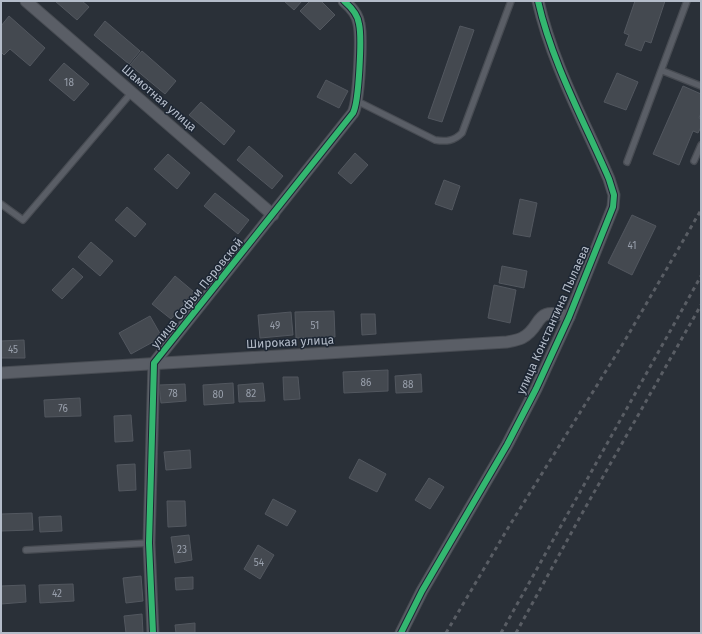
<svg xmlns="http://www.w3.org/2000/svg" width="702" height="634" viewBox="0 0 702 634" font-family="'Fira Sans',sans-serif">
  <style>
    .building { fill: #444950; stroke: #52575f }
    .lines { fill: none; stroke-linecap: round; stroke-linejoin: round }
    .lane-casing { stroke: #484c53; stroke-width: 8 }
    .street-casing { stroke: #484c53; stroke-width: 13 }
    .lane { stroke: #5a5e66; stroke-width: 5.5 }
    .street { stroke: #5a5e66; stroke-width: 11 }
    .rail { stroke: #595d64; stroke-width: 3; stroke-dasharray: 4 4; stroke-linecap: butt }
    .cycleway-casing { stroke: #1d2633; stroke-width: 8 }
    .cycleway { stroke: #33b770; stroke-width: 6 }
    .labels { text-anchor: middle; stroke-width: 3; stroke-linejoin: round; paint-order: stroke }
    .number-label { font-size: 10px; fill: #989fab }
    .street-label { font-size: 12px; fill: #b4bcc9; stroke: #1d2633 }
  </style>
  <rect width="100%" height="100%" fill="#2a3038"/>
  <g class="building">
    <polygon points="55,1 82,1 89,7 77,20"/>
    <polygon points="284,1 302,1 294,10"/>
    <polygon points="310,1 321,1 335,15 320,30 300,11"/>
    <polygon points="635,1 665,1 651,43 645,41 641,51 625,45 629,35 624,33"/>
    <polygon points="9,16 45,48 30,66 10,49 4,55 1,52 1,26"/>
    <polygon points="105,21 140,51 129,64 94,35"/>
    <polygon points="460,26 474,30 442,122 428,118"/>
    <polygon points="142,51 176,81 165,94 130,65"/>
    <polygon points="64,63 89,84 74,101 49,80"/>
    <polygon points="617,73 638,82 626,110 604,102"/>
    <polygon points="326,80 348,91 339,108 317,97"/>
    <polygon points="683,86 701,94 701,113 699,118 701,119 701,127 698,133 693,131 679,165 653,154"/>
    <polygon points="201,102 235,131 224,145 189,115"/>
    <polygon points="249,146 283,176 272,189 237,160"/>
    <polygon points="355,153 368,165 351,184 338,173"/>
    <polygon points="168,154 190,173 177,189 154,169"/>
    <polygon points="444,180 460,186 452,210 435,204"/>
    <polygon points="215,193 249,220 238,234 204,206"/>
    <polygon points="520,199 537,203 530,237 513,234"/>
    <polygon points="127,207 146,224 135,237 115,220"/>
    <polygon points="632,215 656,226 632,275 608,263"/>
    <polygon points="91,242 113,261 100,276 78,257"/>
    <polygon points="502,266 527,271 524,288 499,283"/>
    <polygon points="73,268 83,277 62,299 52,290"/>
    <polygon points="175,276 194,292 171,319 152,304"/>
    <polygon points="494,285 516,290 510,323 488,318"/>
    <polygon points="334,311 335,337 296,338 295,312"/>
    <polygon points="291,312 293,335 260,338 258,315"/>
    <polygon points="361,314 375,314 376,334 362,335"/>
    <polygon points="150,316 162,337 131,354 119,333"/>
    <polygon points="24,340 25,358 1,358 1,341"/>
    <polygon points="388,370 388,391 344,393 343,372"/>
    <polygon points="421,374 422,392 396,393 395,376"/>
    <polygon points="283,377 298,377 300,399 284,400"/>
    <polygon points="233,383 234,403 204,405 203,385"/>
    <polygon points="263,383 265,401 239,402 238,385"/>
    <polygon points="185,384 186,401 161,403 159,385"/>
    <polygon points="80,398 81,416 45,417 44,400"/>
    <polygon points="131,415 133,441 115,442 114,416"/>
    <polygon points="190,450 191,468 166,470 164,452"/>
    <polygon points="359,459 386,474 377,492 349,478"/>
    <polygon points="135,464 136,490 119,491 117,465"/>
    <polygon points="429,478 444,487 430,509 415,500"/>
    <polygon points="273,499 296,511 287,526 265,514"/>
    <polygon points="167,501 185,501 186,526 168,527"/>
    <polygon points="32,513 33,530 1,531 1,514"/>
    <polygon points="61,516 62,531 40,532 39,517"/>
    <polygon points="189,535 192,560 175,563 171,537"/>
    <polygon points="258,545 274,555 260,579 244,569"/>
    <polygon points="141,576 143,601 126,603 123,578"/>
    <polygon points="193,577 193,589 176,590 175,578"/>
    <polygon points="73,584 74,601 40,603 39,585"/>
    <polygon points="25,585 26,602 1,604 1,586"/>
    <polygon points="142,614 143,633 126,633 124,616"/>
    <polygon points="195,623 195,633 176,633 175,625"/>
  </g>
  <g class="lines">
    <defs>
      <g id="lane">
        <polyline points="663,71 701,86"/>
        <path d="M357,101L435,140C446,142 454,141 462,133L511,1"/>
        <polyline points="694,161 701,145"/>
        <polyline points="627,162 687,1"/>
        <polyline points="1,204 23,220 132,92"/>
        <polyline points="26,550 149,543"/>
      </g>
      <g id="street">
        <polyline points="26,1 273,215"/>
        <path d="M1,373L507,342C512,341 518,340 522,338C544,327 532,305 569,317"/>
        <path d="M153,633L149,543L154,363L353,113C359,102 362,37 359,24C358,15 351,7 344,1"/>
        <path d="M401,633L422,591L507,445L536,389L569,317L613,207L614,195L609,179C584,121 552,63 538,1"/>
      </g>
    </defs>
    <use href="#lane" class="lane-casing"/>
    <use href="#street" class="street-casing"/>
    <use href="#lane" class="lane"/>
    <use href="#street" class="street"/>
    <g class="rail">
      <polyline points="446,633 508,528 624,342 701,210"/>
      <polyline points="501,633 701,276"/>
      <polyline points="516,633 580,517 701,305"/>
    </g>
    <defs>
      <g id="cycleway">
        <path d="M153,633L149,543L154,363L353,113C359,102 362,37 359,24C358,15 351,7 344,1"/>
        <path d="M401,633L422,591L507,445L536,389L569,317L613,207L614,195L609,179C584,121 552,63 538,1"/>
      </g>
    </defs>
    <use href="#cycleway" class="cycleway-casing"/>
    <use href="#cycleway" class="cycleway"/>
  </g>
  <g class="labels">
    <g class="number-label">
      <text x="69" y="86">18</text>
      <text x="632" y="249">41</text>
      <text x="275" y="329">49</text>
      <text x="315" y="329">51</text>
      <text x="13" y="353">45</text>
      <text x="366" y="386">86</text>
      <text x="408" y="388">88</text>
      <text x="173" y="397">78</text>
      <text x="251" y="397">82</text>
      <text x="218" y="398">80</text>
      <text x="63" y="412">76</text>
      <text x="182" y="553">23</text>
      <text x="259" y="566">54</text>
      <text x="57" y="597">42</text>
    </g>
    <g class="street-label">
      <text transform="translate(159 98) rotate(41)" y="4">Шамотная улица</text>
      <text transform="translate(197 293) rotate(-51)" y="4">улица Софьи Перовской</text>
      <text transform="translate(553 320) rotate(-66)" y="4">улица Константина Пылаева</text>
      <text transform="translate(290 342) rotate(-3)" y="4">Широкая улица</text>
    </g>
  </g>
  <rect width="702" height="634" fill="none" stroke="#b4bcc9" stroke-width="4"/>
</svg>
